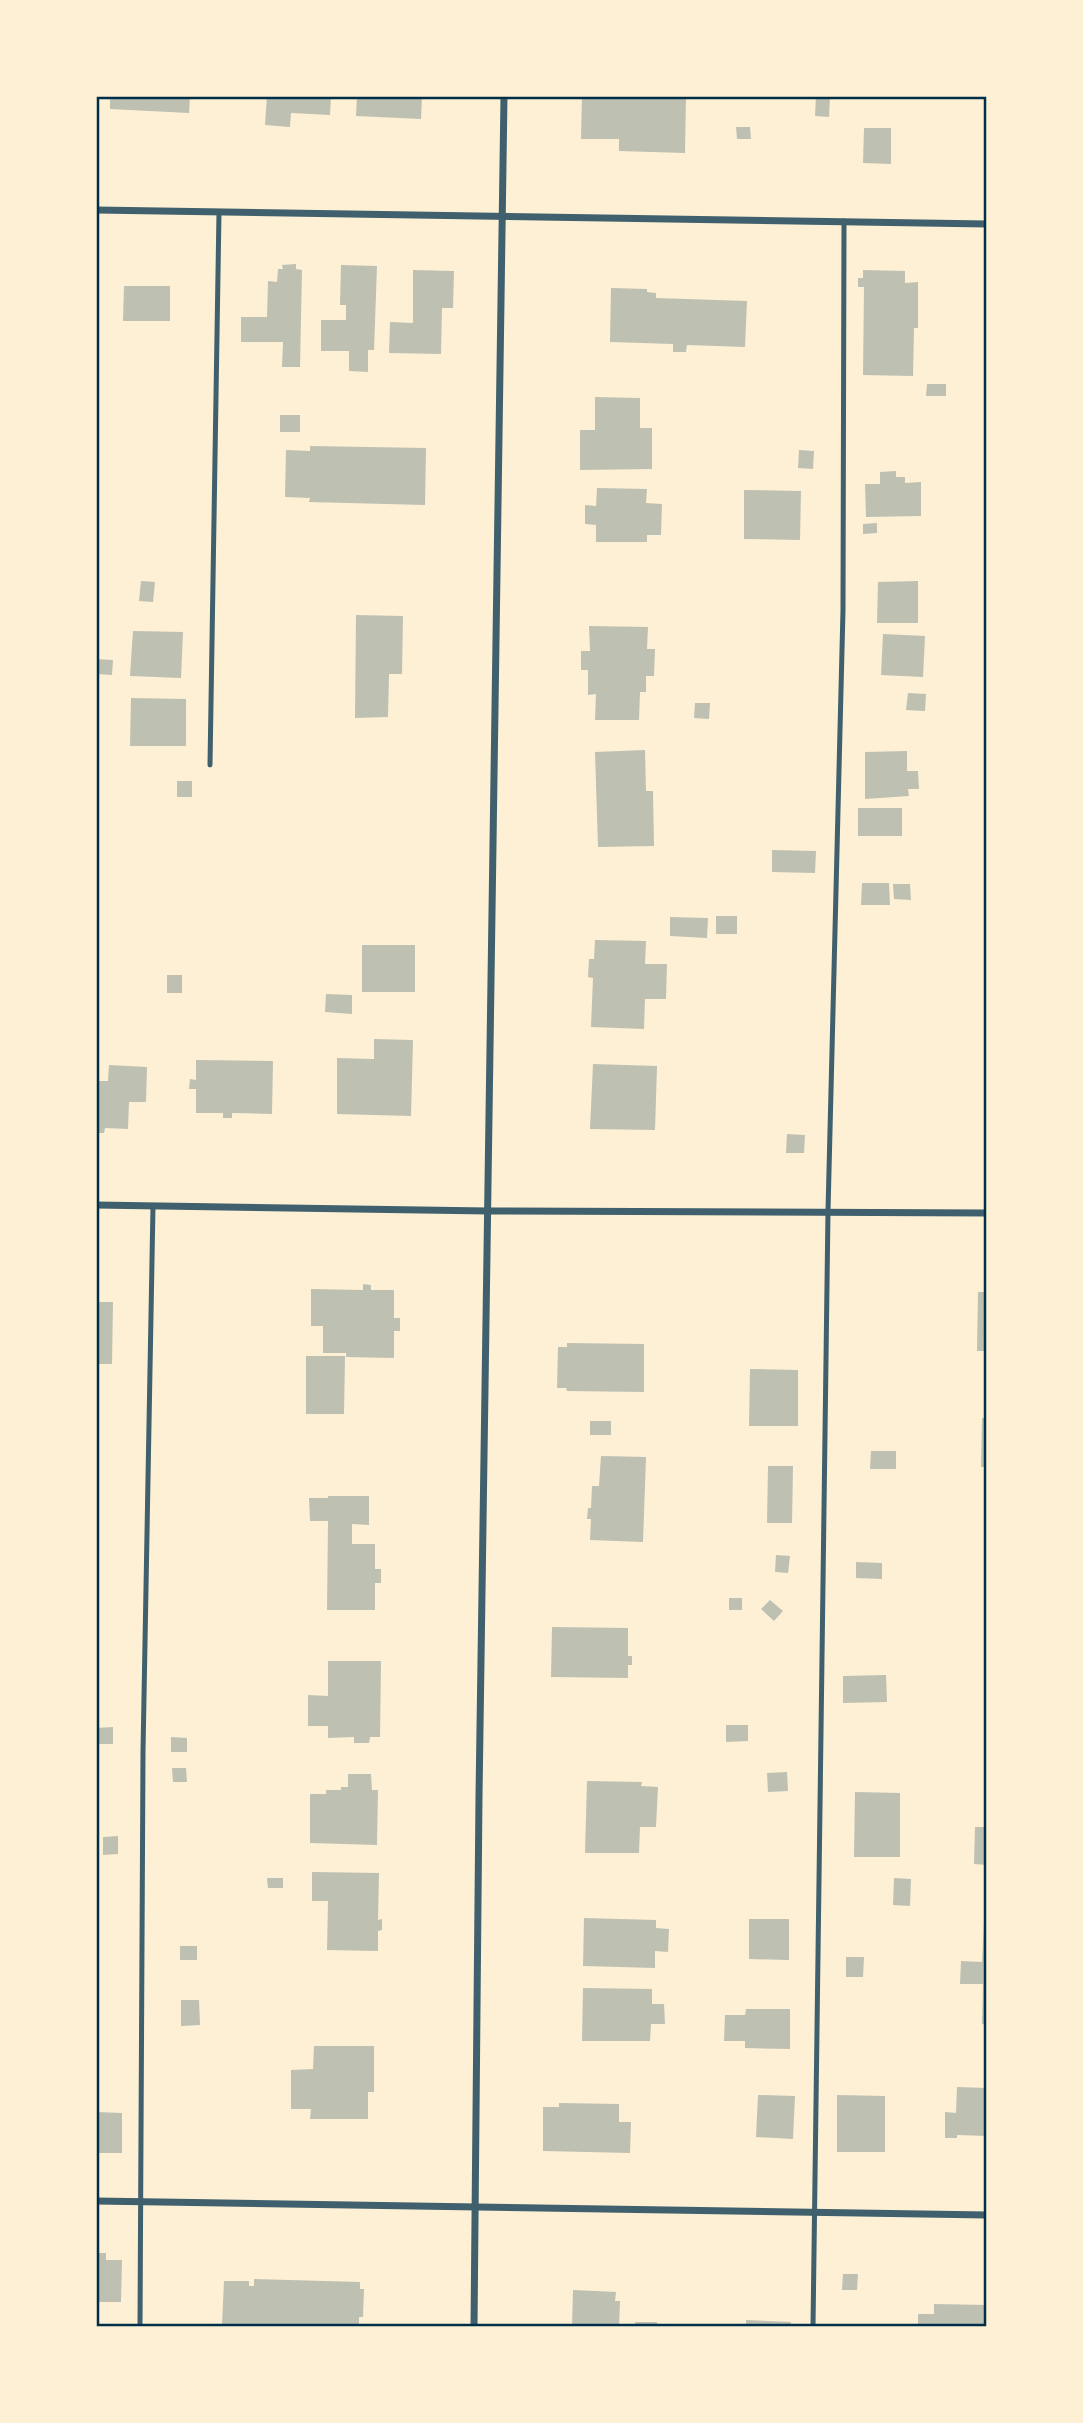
<svg xmlns="http://www.w3.org/2000/svg" width="1083" height="2423" viewBox="0 0 1083 2423" font-family="'Titillium Web',sans-serif">
  <style>
    .building { fill: #bec0b2 }
    .lines { fill: none; stroke-linecap: round; stroke-linejoin: round }
    .service { stroke: #3f606c; stroke-width: 5 }
    .minor { stroke: #3f606c; stroke-width: 7 }
    .neatline { fill: none; stroke: #003049; stroke-width: 2.5 }
  </style>
  <rect width="100%" height="100%" fill="#fdf0d5"/>
  <g class="building">
    <polygon points="110,96 190,96 189,113 110,109"/>
    <polygon points="267,96 331,96 330,115 291,113 290,127 265,125"/>
    <polygon points="357,96 422,96 421,119 356,116"/>
    <polygon points="582,96 686,96 685,153 619,151 619,139 581,139"/>
    <polygon points="816,96 830,96 829,117 815,116"/>
    <polygon points="736,127 750,127 751,139 737,139"/>
    <polygon points="864,128 891,128 891,164 863,163"/>
    <polygon points="296,264 296,269 302,270 300,367 282,367 283,342 241,342 241,317 267,317 268,281 277,282 278,269 283,269 282,265"/>
    <polygon points="341,265 377,266 374,350 368,350 368,372 349,371 349,351 321,351 321,320 346,320 346,305 340,305"/>
    <polygon points="413,270 454,271 453,308 442,308 441,354 389,353 390,322 413,323"/>
    <polygon points="863,270 905,271 905,283 918,282 918,328 914,328 913,376 863,375 864,287 858,287 858,278 863,278"/>
    <polygon points="124,286 170,286 170,321 123,321"/>
    <polygon points="611,288 647,289 647,292 656,293 656,298 747,301 745,347 687,345 686,352 673,352 673,344 610,342"/>
    <polygon points="927,384 946,384 946,396 926,396"/>
    <polygon points="595,397 640,398 640,428 652,428 652,469 580,470 580,430 595,430"/>
    <rect x="280" y="415" width="20" height="17"/>
    <polygon points="310,446 426,448 425,505 309,502 310,498 285,497 286,450 310,451"/>
    <polygon points="799,450 814,451 813,469 798,468"/>
    <polygon points="896,471 896,477 905,477 905,483 921,482 921,516 866,517 865,484 880,484 880,472"/>
    <polygon points="597,488 647,489 646,503 662,504 661,535 647,535 647,542 596,542 596,525 585,524 585,505 596,506"/>
    <polygon points="744,490 801,491 800,540 744,539"/>
    <polygon points="877,523 877,533 863,534 863,524"/>
    <polygon points="141,581 155,582 153,602 139,601"/>
    <polygon points="918,581 918,623 877,623 878,582"/>
    <polygon points="356,615 403,616 402,674 389,674 388,717 355,718"/>
    <polygon points="589,626 648,627 647,649 655,649 654,676 646,676 646,692 640,692 639,720 595,720 596,694 588,695 588,670 581,670 581,651 590,651"/>
    <polygon points="133,631 183,632 181,678 130,676"/>
    <polygon points="883,634 925,636 923,677 881,675"/>
    <polygon points="96,659 113,660 112,675 96,674"/>
    <polygon points="908,693 926,694 925,711 906,710"/>
    <polygon points="131,698 186,699 186,746 130,746"/>
    <polygon points="695,703 710,703 709,719 694,718"/>
    <polygon points="645,750 646,791 653,791 654,846 598,847 595,752"/>
    <polygon points="907,751 907,771 918,771 919,789 908,789 909,796 865,799 865,752"/>
    <rect x="177" y="781" width="15" height="16"/>
    <rect x="858" y="808" width="44" height="28"/>
    <polygon points="772,850 816,851 815,873 772,872"/>
    <polygon points="862,883 889,883 890,905 861,905"/>
    <polygon points="893,884 910,884 911,900 894,899"/>
    <rect x="716" y="916" width="21" height="18"/>
    <polygon points="670,917 708,918 707,938 670,936"/>
    <polygon points="595,940 646,941 645,964 667,964 666,999 645,999 644,1029 591,1027 593,978 588,977 589,959 594,959"/>
    <rect x="362" y="945" width="53" height="47"/>
    <rect x="167" y="975" width="15" height="18"/>
    <polygon points="326,994 352,995 352,1014 325,1012"/>
    <polygon points="374,1039 413,1040 411,1116 337,1114 337,1058 374,1059"/>
    <polygon points="196,1060 273,1061 272,1114 232,1113 232,1118 223,1118 223,1113 196,1113 196,1089 189,1089 190,1079 196,1080"/>
    <polygon points="593,1064 657,1066 655,1130 590,1129"/>
    <polygon points="109,1065 147,1067 146,1102 129,1102 128,1129 105,1128 104,1133 96,1133 96,1081 108,1081"/>
    <polygon points="787,1134 805,1135 804,1153 786,1153"/>
    <polygon points="363,1284 371,1285 371,1290 394,1290 394,1318 400,1318 400,1331 394,1331 394,1358 346,1357 346,1353 323,1353 323,1326 311,1326 311,1289 363,1290"/>
    <polygon points="978,1292 987,1292 987,1351 977,1351"/>
    <polygon points="96,1302 113,1302 112,1364 96,1364"/>
    <polygon points="567,1343 644,1344 644,1392 567,1391 566,1388 557,1388 558,1347 567,1347"/>
    <polygon points="306,1356 345,1356 344,1414 306,1414"/>
    <polygon points="750,1369 798,1370 798,1426 749,1426"/>
    <polygon points="982,1418 987,1418 987,1467 981,1467"/>
    <rect x="590" y="1421" width="21" height="14"/>
    <polygon points="871,1451 896,1451 896,1469 870,1469"/>
    <polygon points="601,1456 646,1457 643,1542 590,1540 591,1519 587,1519 588,1508 591,1508 592,1486 599,1486"/>
    <polygon points="768,1466 793,1466 792,1523 767,1523"/>
    <polygon points="328,1496 369,1496 369,1525 352,1524 352,1544 375,1544 375,1569 381,1569 381,1583 375,1583 375,1610 327,1610 328,1521 310,1521 309,1498 328,1498"/>
    <polygon points="776,1555 790,1556 788,1573 775,1572"/>
    <polygon points="856,1562 882,1563 882,1579 856,1578"/>
    <rect x="729" y="1598" width="13" height="12"/>
    <polygon points="770,1600 783,1611 774,1621 761,1609"/>
    <polygon points="552,1627 628,1628 628,1656 632,1656 632,1665 628,1665 628,1678 551,1677"/>
    <polygon points="328,1661 381,1661 380,1737 370,1737 369,1743 354,1743 354,1737 328,1738 328,1726 308,1726 308,1695 328,1696"/>
    <polygon points="886,1675 887,1702 843,1703 843,1676"/>
    <polygon points="726,1725 748,1725 748,1741 726,1742"/>
    <polygon points="113,1727 113,1744 96,1744 96,1728"/>
    <polygon points="171,1737 187,1738 187,1752 171,1752"/>
    <polygon points="172,1768 186,1768 187,1782 173,1782"/>
    <polygon points="787,1772 788,1791 768,1792 767,1773"/>
    <polygon points="348,1774 371,1774 372,1790 378,1790 377,1845 310,1843 310,1794 326,1794 326,1790 341,1790 341,1787 348,1787"/>
    <polygon points="587,1781 642,1782 641,1786 658,1787 656,1827 640,1827 639,1853 585,1853"/>
    <polygon points="855,1792 900,1793 900,1857 854,1857"/>
    <polygon points="975,1827 987,1827 987,1865 974,1864"/>
    <polygon points="118,1836 118,1854 103,1855 103,1837"/>
    <polygon points="312,1872 379,1873 378,1920 382,1919 382,1930 378,1931 378,1951 327,1950 328,1901 312,1901"/>
    <polygon points="267,1878 283,1878 283,1888 268,1888"/>
    <polygon points="894,1878 911,1879 910,1906 893,1905"/>
    <polygon points="584,1918 656,1920 656,1928 669,1929 668,1952 655,1951 655,1968 583,1966"/>
    <polygon points="749,1919 789,1919 789,1960 749,1959"/>
    <polygon points="984,1923 987,1923 987,2025 982,2024 983,1984 960,1984 961,1961 982,1962"/>
    <rect x="180" y="1946" width="17" height="14"/>
    <polygon points="846,1957 864,1957 863,1977 846,1977"/>
    <polygon points="583,1988 652,1989 652,2004 664,2004 665,2024 651,2024 650,2041 582,2041"/>
    <polygon points="181,2000 199,2000 200,2025 181,2026"/>
    <polygon points="746,2009 790,2009 790,2049 745,2048 745,2041 724,2041 725,2015 745,2015"/>
    <polygon points="314,2046 374,2046 374,2092 368,2092 368,2119 310,2119 311,2109 291,2109 291,2070 313,2069"/>
    <polygon points="957,2087 987,2088 987,2136 957,2135 957,2138 945,2138 945,2112 956,2113"/>
    <polygon points="758,2095 795,2096 793,2139 756,2137"/>
    <polygon points="837,2095 885,2096 885,2152 837,2152"/>
    <polygon points="559,2103 619,2104 619,2122 631,2122 630,2153 543,2151 543,2107 559,2107"/>
    <polygon points="96,2112 122,2113 122,2153 96,2153"/>
    <polygon points="96,2253 106,2253 106,2260 122,2260 121,2302 96,2302"/>
    <polygon points="843,2274 858,2274 857,2290 842,2290"/>
    <polygon points="254,2279 360,2282 360,2289 364,2289 363,2317 359,2317 359,2327 222,2325 224,2281 249,2281 249,2286 254,2286"/>
    <polygon points="573,2290 616,2292 615,2301 620,2301 619,2327 572,2327"/>
    <polygon points="934,2304 987,2305 987,2327 918,2327 918,2314 934,2314"/>
    <polygon points="746,2320 791,2322 790,2327 746,2327"/>
    <rect x="635" y="2322" width="22" height="5"/>
  </g>
  <g class="lines">
    <g class="service">
      <polyline points="210,765 219,212"/>
      <polyline points="140,2327 143,1752 153,1206"/>
      <polyline points="813,2327 828,1211 843,610 844,221"/>
    </g>
    <g class="minor">
      <polyline points="96,210 987,224"/>
      <polyline points="96,1205 488,1211 987,1213"/>
      <polyline points="96,2201 987,2215"/>
      <polyline points="474,2327 479,1796 504,96"/>
    </g>
  </g>
  <rect width="1083" height="2423" fill="none" stroke="#fdf0d5" stroke-width="196"/>
  <rect x="98" y="98" width="887" height="2227" class="neatline"/>
</svg>
